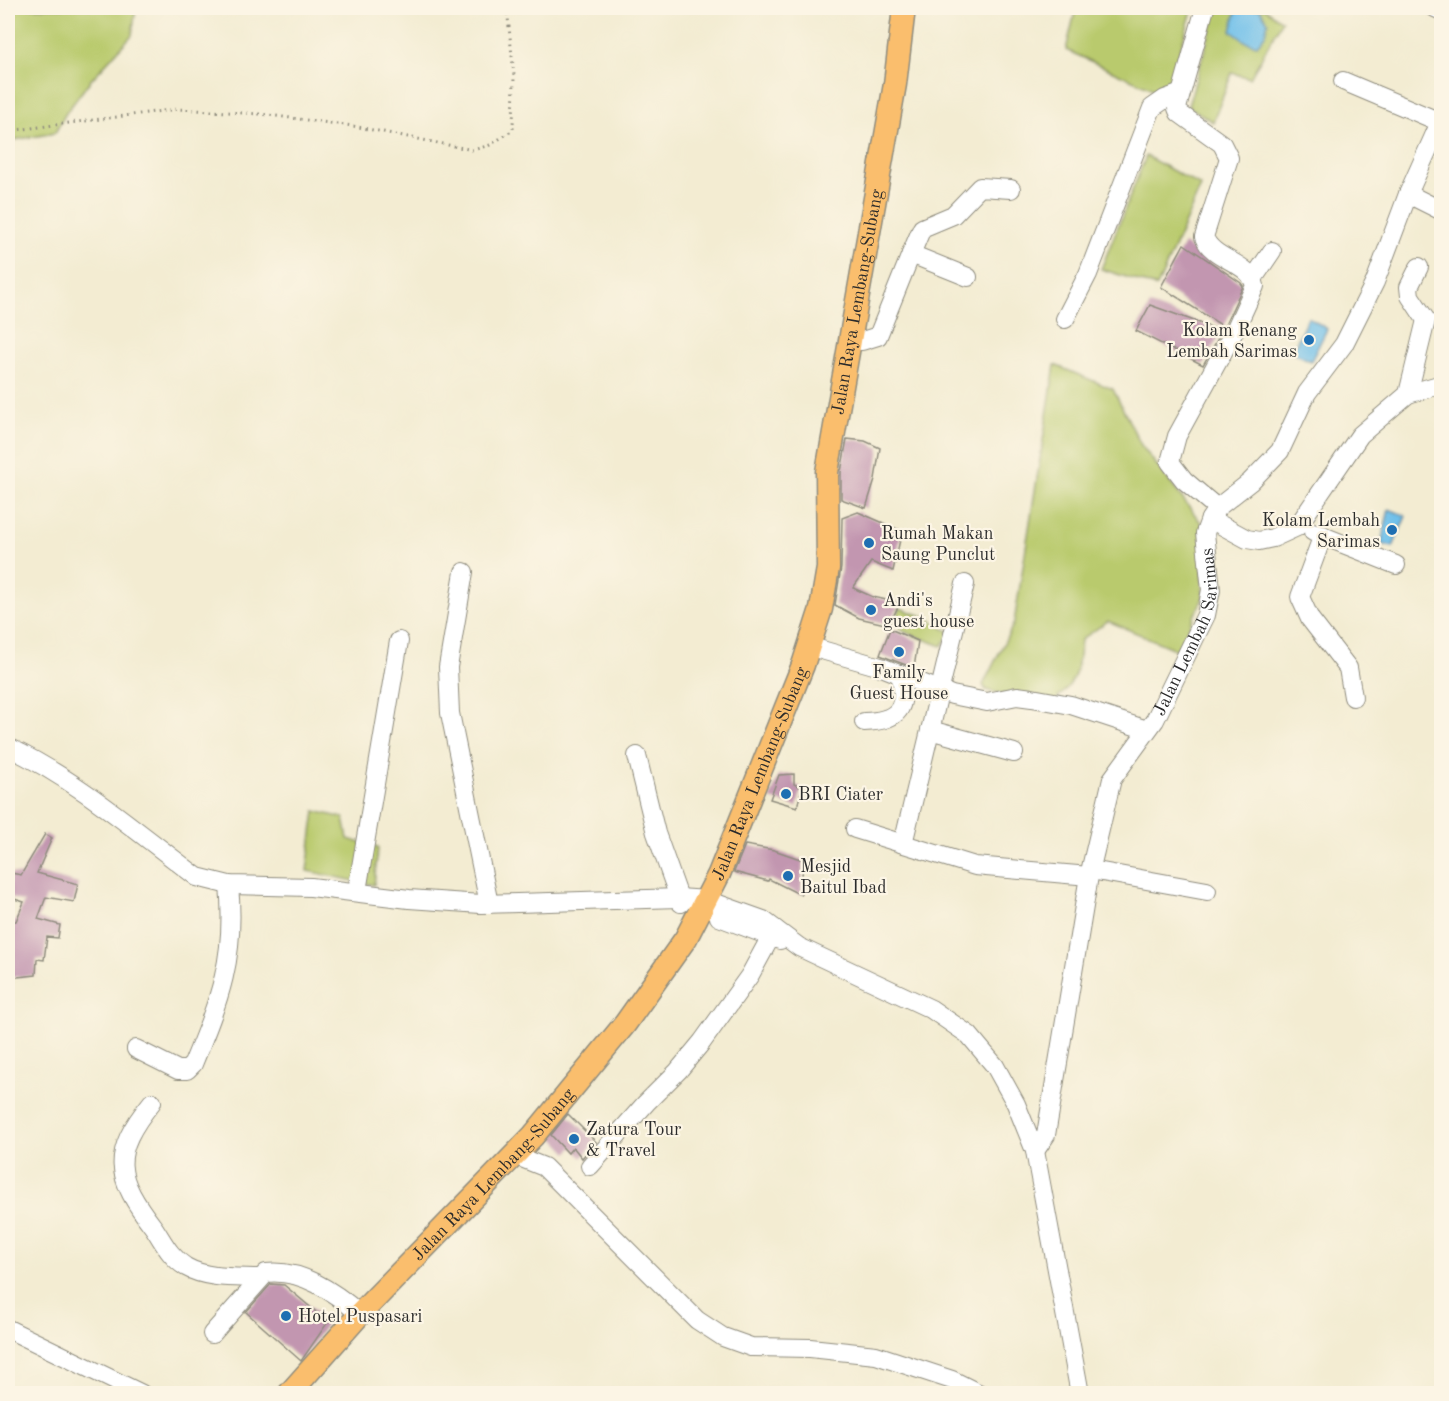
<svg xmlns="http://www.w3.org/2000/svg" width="1449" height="1401" viewBox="0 0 1449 1401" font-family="'Old Standard TT',serif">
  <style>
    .green { fill: #b9ca6d; stroke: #727a4c; stroke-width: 1.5 }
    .water { fill: #6fc0ea; stroke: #4d768a; stroke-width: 1.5 }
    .building { fill: #c296b0 }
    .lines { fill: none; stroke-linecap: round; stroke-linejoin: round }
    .minor-casing { stroke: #8f8c7e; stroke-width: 20 }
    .major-casing { stroke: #8f8c7e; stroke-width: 25 }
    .path { stroke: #8f8c7e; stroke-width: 3; stroke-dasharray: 1.5 4.5; stroke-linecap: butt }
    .minor { stroke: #fff; stroke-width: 18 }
    .major { stroke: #fabe6d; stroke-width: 22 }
    .poi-dot { fill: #1f6fb2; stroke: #fcf5e5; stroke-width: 2 }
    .labels { text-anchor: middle; stroke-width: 4.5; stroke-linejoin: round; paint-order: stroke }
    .street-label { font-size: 18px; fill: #2b2b2b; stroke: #fcf5e5 }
    .poi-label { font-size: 18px; fill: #2b2b2b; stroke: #fcf5e5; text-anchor: start }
  </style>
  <rect width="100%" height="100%" fill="#fcf5e5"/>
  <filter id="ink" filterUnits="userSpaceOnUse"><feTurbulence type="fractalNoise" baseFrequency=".0167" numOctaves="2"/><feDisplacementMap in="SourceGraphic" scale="12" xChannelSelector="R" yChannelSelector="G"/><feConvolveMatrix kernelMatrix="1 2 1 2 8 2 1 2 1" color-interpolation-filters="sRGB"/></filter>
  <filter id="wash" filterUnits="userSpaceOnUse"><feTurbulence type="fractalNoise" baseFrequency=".008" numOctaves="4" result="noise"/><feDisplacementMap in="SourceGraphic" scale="24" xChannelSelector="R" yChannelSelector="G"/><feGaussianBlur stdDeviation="1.35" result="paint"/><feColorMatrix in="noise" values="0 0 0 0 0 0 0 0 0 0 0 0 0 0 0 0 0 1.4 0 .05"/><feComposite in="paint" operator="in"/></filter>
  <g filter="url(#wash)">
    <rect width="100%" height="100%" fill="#f3ecd2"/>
    <g class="green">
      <polygon points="8,8 136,8 132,35 90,81 66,113 55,133 8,141"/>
      <polygon points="1076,8 1193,8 1166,95 1066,50"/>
      <polygon points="1217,8 1264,8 1282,21 1250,78 1232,73 1213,122 1188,106"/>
      <polygon points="1146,156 1201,186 1157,287 1101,269"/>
      <path d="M1055,365L1113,389L1141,445L1203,525V598L1177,650L1108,621L1081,640C1077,674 1076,685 1048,706L986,690L983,685L1014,623Z"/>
      <polygon points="900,608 925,617 950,632 942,646 905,632 895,622"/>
      <polygon points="315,811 344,818 348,839 378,848 374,885 307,871"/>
    </g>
    <g class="water">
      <polygon points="1242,8 1260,9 1268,22 1265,35 1257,45 1245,41 1231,31 1236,12"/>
      <polygon points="1308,317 1327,329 1311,361 1292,352"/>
      <polygon points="1389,509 1406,516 1393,547 1381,544"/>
    </g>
    <g id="blocks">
      <g class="building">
        <polygon points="1184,244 1241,283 1243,286 1224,327 1161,287"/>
        <polygon points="1150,305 1222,331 1203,365 1136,331"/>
        <polygon points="847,439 865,441 880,448 875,479 866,508 841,499 841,472"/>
        <polygon points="858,512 902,531 893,571 871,562 853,588 873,597 900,603 889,625 859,618 835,605 841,568 842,518"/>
        <polygon points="890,629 918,641 914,668 880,655"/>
        <polygon points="794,774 794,784 802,788 797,807 770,799 779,775"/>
        <polygon points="45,834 52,838 37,873 78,884 74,902 46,897 38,919 60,925 58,938 47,937 44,960 37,959 36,975 8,978 9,922 16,921 24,902 8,897 11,873 21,875"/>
        <polygon points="745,845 774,850 803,860 801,895 769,879 768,881 734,872"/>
        <polygon points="568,1114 596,1142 582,1158 573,1147 568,1153 551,1135"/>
        <polygon points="271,1284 284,1285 328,1322 301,1361 246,1312"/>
      </g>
    </g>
  </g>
  <g filter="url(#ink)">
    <use href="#blocks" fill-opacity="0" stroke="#8f8c7e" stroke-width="1.5"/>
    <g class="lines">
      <defs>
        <g id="minor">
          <path d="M1205,8L1177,108L1179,113L1222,144L1229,158L1204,237C1213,261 1250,261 1255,286L1235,330L1177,436L1170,462L1184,480L1217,508"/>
          <polyline points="1435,8 1442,11"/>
          <polyline points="1343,81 1440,122"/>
          <polyline points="1408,194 1442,211"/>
          <polyline points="911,254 922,228 953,215 980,187 1011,189"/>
          <polyline points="1253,279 1272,251"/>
          <polyline points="1065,319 1088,274 1152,108 1165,99 1179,94"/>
          <polyline points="849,339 862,341 878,336 911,254 968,277"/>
          <polyline points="1408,394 1442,384"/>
          <polyline points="1210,519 1247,539 1259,541 1273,538 1297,527 1360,435 1408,394 1426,320 1410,296 1409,287 1419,267"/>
          <polyline points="1313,532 1396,565"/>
          <polyline points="1323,535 1300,597 1310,619 1348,668 1353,697"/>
          <polyline points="464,572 448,667 450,713 489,904"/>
          <polyline points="808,646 884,668 952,695 987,702 1017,696 1032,698 1071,705 1147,730"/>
          <path d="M864,722C900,721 908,707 900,674"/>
          <polyline points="930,730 1014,753"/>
          <path d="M8,747C76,779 137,832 197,877L229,885L311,887L409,899L481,904L679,898L707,900L763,920L799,947L931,1009L969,1035L995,1066L1016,1104L1035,1151L1080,1394"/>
          <polyline points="637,756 656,833 681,903"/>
          <polyline points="855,829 975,866 1089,876"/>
          <polyline points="903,844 965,584"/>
          <polyline points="1091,870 1207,891"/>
          <polyline points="357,891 399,641"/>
          <polyline points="719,917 780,940"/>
          <path d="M136,1049L178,1070H187L193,1064C220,998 236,958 229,885"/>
          <path d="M152,1102C110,1154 115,1177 154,1228C164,1243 170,1257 186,1267C207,1279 236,1277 259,1278"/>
          <path id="s1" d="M1035,1151L1046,1135L1089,876L1112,779L1155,720L1206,615L1211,590L1205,533L1210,519L1217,508L1250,482L1280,451L1307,393L1344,344L1375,282L1408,194L1442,118"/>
          <polyline points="514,1155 544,1167 697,1320 723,1337 751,1347 810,1348 876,1355 952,1380 980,1394"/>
          <polyline points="590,1166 646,1103 678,1071 702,1042 750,975 775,929"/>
          <polyline points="8,1329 142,1394"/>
          <path d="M212,1334L266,1273C302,1269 334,1292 360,1314"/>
        </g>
        <g id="major">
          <path id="s2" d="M289,1394L360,1314L533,1136L625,1024L686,938L719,874L803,665L821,609L828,568L827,472L895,84L904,8"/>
        </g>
      </defs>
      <use href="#minor" class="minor-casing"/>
      <use href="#major" class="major-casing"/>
      <polyline class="path" points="8,131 178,109 260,114 353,126 473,150 490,145 513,130 514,75 507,8"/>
      <use href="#minor" class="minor"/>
      <use href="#major" class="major"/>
    </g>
  </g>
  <g class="poi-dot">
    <circle cx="1309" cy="340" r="6"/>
    <circle cx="1392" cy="530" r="6"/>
    <circle cx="869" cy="543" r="6"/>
    <circle cx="871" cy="610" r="6"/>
    <circle cx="899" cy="652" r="6"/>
    <circle cx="786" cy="794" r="6"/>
    <circle cx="788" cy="876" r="6"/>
    <circle cx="574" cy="1139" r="6"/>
    <circle cx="286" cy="1316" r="6"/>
  </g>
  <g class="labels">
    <g class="street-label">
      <text dy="6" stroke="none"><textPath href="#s2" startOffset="1272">Jalan Raya Lembang-Subang</textPath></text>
      <text dy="6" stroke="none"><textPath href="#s1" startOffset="550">Jalan Lembah Sarimas</textPath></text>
      <text dy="6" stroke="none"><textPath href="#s2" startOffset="786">Jalan Raya Lembang-Subang</textPath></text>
      <text dy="6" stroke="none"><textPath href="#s2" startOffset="300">Jalan Raya Lembang-Subang</textPath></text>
    </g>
    <g class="poi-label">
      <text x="1297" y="336" text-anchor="end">Kolam Renang<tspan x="1297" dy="21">Lembah Sarimas</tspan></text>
      <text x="1380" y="526" text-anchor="end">Kolam Lembah<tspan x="1380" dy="21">Sarimas</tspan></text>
      <text x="881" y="539">Rumah Makan<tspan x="881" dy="21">Saung Punclut</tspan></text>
      <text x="883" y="606">Andi's<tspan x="883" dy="21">guest house</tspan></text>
      <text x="899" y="678" text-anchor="middle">Family<tspan x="899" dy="21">Guest House</tspan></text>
      <text x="798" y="800">BRI Ciater</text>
      <text x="800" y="872">Mesjid<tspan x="800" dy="21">Baitul Ibad</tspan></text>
      <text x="586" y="1135">Zatura Tour<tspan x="586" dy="21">&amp; Travel</tspan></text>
      <text x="298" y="1322">Hotel Puspasari</text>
    </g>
  </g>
  <rect width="1449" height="1401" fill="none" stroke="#fcf5e5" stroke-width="30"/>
</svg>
